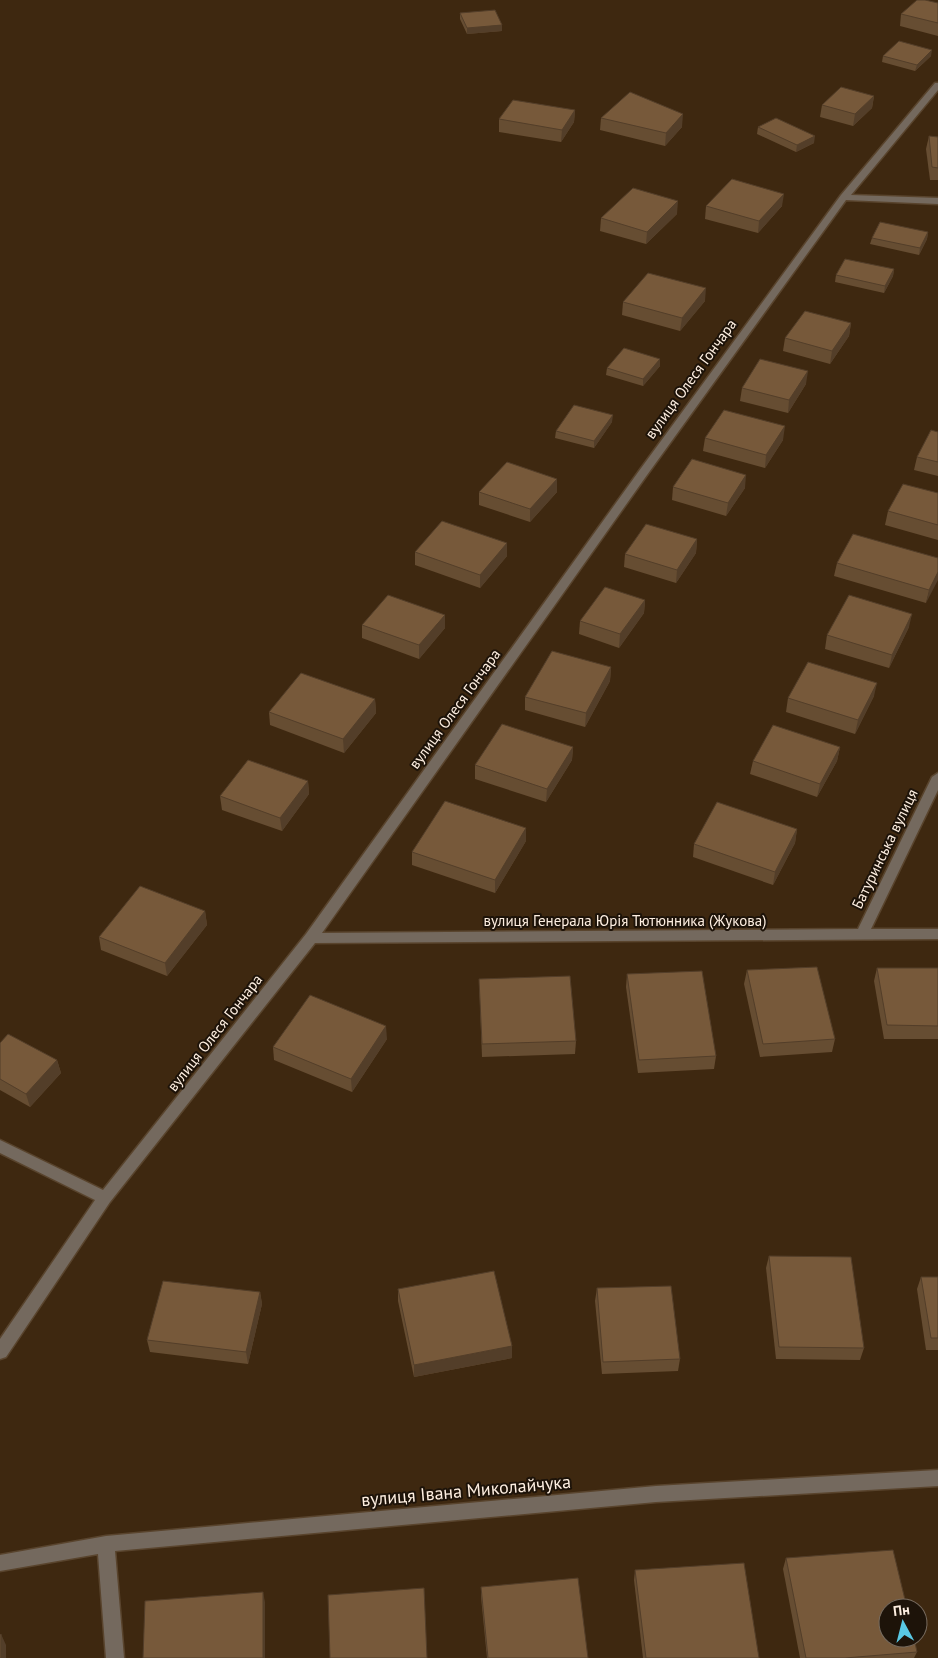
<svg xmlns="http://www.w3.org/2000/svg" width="938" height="1658" viewBox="0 0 938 1658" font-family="'PT Sans',sans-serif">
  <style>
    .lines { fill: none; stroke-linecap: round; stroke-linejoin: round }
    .minor-casing { stroke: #59442d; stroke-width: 3 }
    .minor { fill: #74695e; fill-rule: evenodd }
    .wall { fill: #664d32 }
    .shaded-wall { fill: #533e29 }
    .building { fill: #77593a; stroke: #533e29 }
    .labels { text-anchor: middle; stroke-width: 4; stroke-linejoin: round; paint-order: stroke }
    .street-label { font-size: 15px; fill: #feefe1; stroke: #1d1309 }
    .near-street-label { font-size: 18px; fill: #feefe1; stroke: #1d1309 }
  </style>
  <rect width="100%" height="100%" fill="#3e2810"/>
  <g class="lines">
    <defs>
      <g id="minor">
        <polygon points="935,83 938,83 938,90 851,195 938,198 938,204 846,200 647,475 322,933 858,929 932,777 938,773 938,790 871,929 938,929 938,939 315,943 110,1202 6,1357 0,1359 0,1339 95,1200 0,1153 0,1140 103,1190 306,934 639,471 841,195"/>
        <polygon points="938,1470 938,1486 656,1502 115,1551 124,1658 106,1658 98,1554 0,1571 0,1555 106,1536 656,1486"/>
      </g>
    </defs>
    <use href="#minor" class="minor-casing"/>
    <use href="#minor" class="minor"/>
  </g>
  <g class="wall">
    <polygon points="938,3 938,36 900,26 901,14"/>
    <polygon points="460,13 502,31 467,34 460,19"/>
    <polygon points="883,56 931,56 915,71 882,62"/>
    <polygon points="874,96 872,108 853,126 820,117 822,105"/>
    <polygon points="575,110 574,122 561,142 499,132 499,119"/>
    <polygon points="601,118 682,127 665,146 600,130"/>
    <polygon points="758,127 814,143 796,152 757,134"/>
    <polygon points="929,136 938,137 938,180 930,180 926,149"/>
    <polygon points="706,206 782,206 758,233 705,219"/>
    <polygon points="677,214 646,244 600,231 601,218"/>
    <polygon points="928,232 927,239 919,255 870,244 872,238"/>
    <polygon points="894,269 893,276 884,293 835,282 836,275"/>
    <polygon points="705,301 680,331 622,315 623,302"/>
    <polygon points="851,323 849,336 830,364 783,351 785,338"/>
    <polygon points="660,366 643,386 606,375 607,368"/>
    <polygon points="806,384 788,413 740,401 742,388"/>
    <polygon points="612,422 594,448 555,438 556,431"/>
    <polygon points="938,432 938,476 914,470 917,457"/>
    <polygon points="705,438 783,440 765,468 703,451"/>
    <polygon points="557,479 557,492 530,522 479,505 479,492"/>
    <polygon points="673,487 745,488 726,516 672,500"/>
    <polygon points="938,493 938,540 885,525 888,511"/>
    <polygon points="697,539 696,553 676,583 624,567 625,554"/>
    <polygon points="507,543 507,556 480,588 415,565 415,552"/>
    <polygon points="938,558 926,603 834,576 837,563"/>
    <polygon points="645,600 644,613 619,648 579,634 580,621"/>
    <polygon points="362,625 445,628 419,659 362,638"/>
    <polygon points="909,627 889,668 825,649 827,635"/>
    <polygon points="611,667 610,681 585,727 525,710 525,697"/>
    <polygon points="874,696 855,734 786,712 788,698"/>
    <polygon points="375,699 376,713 344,753 270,725 269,712"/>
    <polygon points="573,747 572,760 546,802 475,779 475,765"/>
    <polygon points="840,747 837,761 817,797 750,774 753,761"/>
    <polygon points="308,781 309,794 282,831 222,810 220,796"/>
    <polygon points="526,828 526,841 495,893 412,865 412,852"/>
    <polygon points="797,829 795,843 773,885 693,857 694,844"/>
    <polygon points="205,911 207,925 167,976 101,950 99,937"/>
    <polygon points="877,968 938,968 938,1039 884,1039 874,981"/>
    <polygon points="747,970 835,1039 832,1052 760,1057 744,984"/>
    <polygon points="627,974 716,1056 714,1069 638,1073 626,987"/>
    <polygon points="479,979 576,1041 575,1054 482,1057"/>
    <polygon points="387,1039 352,1092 274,1060 273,1047"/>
    <polygon points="0,1043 57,1060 61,1073 30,1107 0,1090"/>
    <polygon points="769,1256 864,1348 860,1360 776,1359 766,1268"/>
    <polygon points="921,1277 938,1277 938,1350 926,1350 917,1289"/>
    <polygon points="597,1288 680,1359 678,1371 602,1374 595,1301"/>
    <polygon points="398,1289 512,1358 414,1377 398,1301"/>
    <polygon points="260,1292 262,1304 248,1364 150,1352 147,1340"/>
    <polygon points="786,1558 917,1652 914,1658 800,1658 783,1569"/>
    <polygon points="635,1570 759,1658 643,1658 634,1580"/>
    <polygon points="481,1587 588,1658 487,1658 481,1597"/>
  </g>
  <g class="shaded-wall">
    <polygon points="502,25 502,31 467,34 467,28"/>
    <polygon points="932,50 931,56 915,71 917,65"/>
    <polygon points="874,96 872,108 853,126 855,114"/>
    <polygon points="575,110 574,122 561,142 562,130"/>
    <polygon points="683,114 682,127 665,146 666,133"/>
    <polygon points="815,136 814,143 796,152 797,145"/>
    <polygon points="784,194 782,206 758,233 759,221"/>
    <polygon points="678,201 677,214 646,244 647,232"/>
    <polygon points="928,232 927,239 919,255 920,248"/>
    <polygon points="894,269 893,276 884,293 885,286"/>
    <polygon points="706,288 705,301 680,331 682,318"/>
    <polygon points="851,323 849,336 830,364 832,351"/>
    <polygon points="660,359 660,366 643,386 643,379"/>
    <polygon points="808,371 806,384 788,413 789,400"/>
    <polygon points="613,415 612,422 594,448 594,441"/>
    <polygon points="785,426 783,440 765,468 766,455"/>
    <polygon points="746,475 745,488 726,516 728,503"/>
    <polygon points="557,479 557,492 530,522 530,509"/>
    <polygon points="697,539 696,553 676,583 677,570"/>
    <polygon points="507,543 507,556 480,588 480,575"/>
    <polygon points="938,572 938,580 926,603 929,590"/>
    <polygon points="645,600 644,613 619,648 620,634"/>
    <polygon points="912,614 909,627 889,668 892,655"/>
    <polygon points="445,615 445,628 419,659 419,645"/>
    <polygon points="611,667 610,681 585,727 586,713"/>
    <polygon points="877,683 874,696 855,734 858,720"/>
    <polygon points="375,699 376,713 344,753 343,739"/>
    <polygon points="573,747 572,760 546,802 547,789"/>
    <polygon points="840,747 837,761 817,797 820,784"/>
    <polygon points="308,781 309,794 282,831 280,818"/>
    <polygon points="526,828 526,841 495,893 495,880"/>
    <polygon points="797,829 795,843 773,885 775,872"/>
    <polygon points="205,911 207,925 167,976 165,963"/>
    <polygon points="386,1026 387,1039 352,1092 351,1079"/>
    <polygon points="57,1060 61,1073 30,1107 26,1094"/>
    <polygon points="260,1292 262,1304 248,1364 246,1352"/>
    <polygon points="512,1346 512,1358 414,1377 414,1365"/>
    <polygon points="263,1592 265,1602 265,1658 263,1658"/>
    <polygon points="1,1634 6,1645 6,1658 1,1658"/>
  </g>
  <g class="building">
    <polygon points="917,0 925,0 938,3 938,23 901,14"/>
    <polygon points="495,10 502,25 467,28 460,13"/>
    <polygon points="899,41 932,50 917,65 883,56"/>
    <polygon points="841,87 874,96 855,114 822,105"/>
    <polygon points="630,92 683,114 666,133 601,118"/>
    <polygon points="513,100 575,110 562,130 499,119"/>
    <polygon points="776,118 815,136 797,145 758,127"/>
    <polygon points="929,136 938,137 938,168 932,167"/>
    <polygon points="732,179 784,194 759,221 706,206"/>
    <polygon points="633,188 678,201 647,232 601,218"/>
    <polygon points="880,222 928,232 920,248 872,238"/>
    <polygon points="845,259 894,269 885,286 836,275"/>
    <polygon points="648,273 706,288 682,318 623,302"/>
    <polygon points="805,311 851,323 832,351 785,338"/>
    <polygon points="624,348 660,359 643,379 607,368"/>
    <polygon points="760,359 808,371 789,400 742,388"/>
    <polygon points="574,405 613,415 594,441 556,431"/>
    <polygon points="724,410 785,426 766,455 705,438"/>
    <polygon points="931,430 938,432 938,462 917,457"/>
    <polygon points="692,459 746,475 728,503 673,487"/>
    <polygon points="507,462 557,479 530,509 479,492"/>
    <polygon points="903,484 938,493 938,525 888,511"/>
    <polygon points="442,521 507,543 480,575 415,552"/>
    <polygon points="646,524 697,539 677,570 625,554"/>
    <polygon points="853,534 938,558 938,572 929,590 837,563"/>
    <polygon points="605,587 645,600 620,634 580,621"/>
    <polygon points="388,595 445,615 419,645 362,625"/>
    <polygon points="849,595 912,614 892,655 827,635"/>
    <polygon points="552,651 611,667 586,713 525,697"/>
    <polygon points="808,662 877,683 858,720 788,698"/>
    <polygon points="301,673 375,699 343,739 269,712"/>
    <polygon points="502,724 573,747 547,789 475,765"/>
    <polygon points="773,725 840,747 820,784 753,761"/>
    <polygon points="248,760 308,781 280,818 220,796"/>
    <polygon points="445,801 526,828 495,880 412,852"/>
    <polygon points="717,802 797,829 775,872 694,844"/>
    <polygon points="140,886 205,911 165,963 99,937"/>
    <polygon points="817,967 835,1039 763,1044 747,970"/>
    <polygon points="877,968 938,968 938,1026 887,1025"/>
    <polygon points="702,971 716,1056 639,1060 627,974"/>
    <polygon points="570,976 576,1041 482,1044 479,979"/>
    <polygon points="310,995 386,1026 351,1079 273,1047"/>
    <polygon points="8,1034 57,1060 26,1094 0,1079 0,1043"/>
    <polygon points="769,1256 851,1257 864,1348 779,1347"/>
    <polygon points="494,1271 512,1346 414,1365 398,1289"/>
    <polygon points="921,1277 938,1277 938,1338 931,1338"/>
    <polygon points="163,1281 260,1292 246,1352 147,1340"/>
    <polygon points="671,1286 680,1359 603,1362 597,1288"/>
    <polygon points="893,1550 907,1608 888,1608 888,1638 914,1638 917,1652 845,1658 806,1658 786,1558"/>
    <polygon points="744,1563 759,1658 646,1658 635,1570"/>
    <polygon points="578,1578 588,1658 488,1658 481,1587"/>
    <polygon points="424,1588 427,1658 330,1658 328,1595"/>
    <polygon points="263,1592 263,1658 143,1658 145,1601"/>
    <polygon points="1,1634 1,1658 0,1658 0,1635"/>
  </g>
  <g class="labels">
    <g class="street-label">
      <text transform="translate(691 379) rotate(-54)" y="5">вулиця Олеся Гончара</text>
      <text transform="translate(455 709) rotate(-54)" y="5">вулиця Олеся Гончара</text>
      <text transform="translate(885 849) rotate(-64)" y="5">Батуринська вулиця</text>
      <text x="625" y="926">вулиця Генерала Юрія Тютюнника (Жукова)</text>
      <text transform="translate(215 1033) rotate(-52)" y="5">вулиця Олеся Гончара</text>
    </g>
    <g class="near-street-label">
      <text transform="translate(466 1491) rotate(-5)" y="6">вулиця Івана Миколайчука</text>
    </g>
  </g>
  <g transform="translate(903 1623) rotate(353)"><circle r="24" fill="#1d1309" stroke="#776b5f"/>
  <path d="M0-4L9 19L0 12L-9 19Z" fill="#59c8e4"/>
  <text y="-8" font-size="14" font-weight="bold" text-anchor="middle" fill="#feefe1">Пн</text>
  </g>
</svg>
